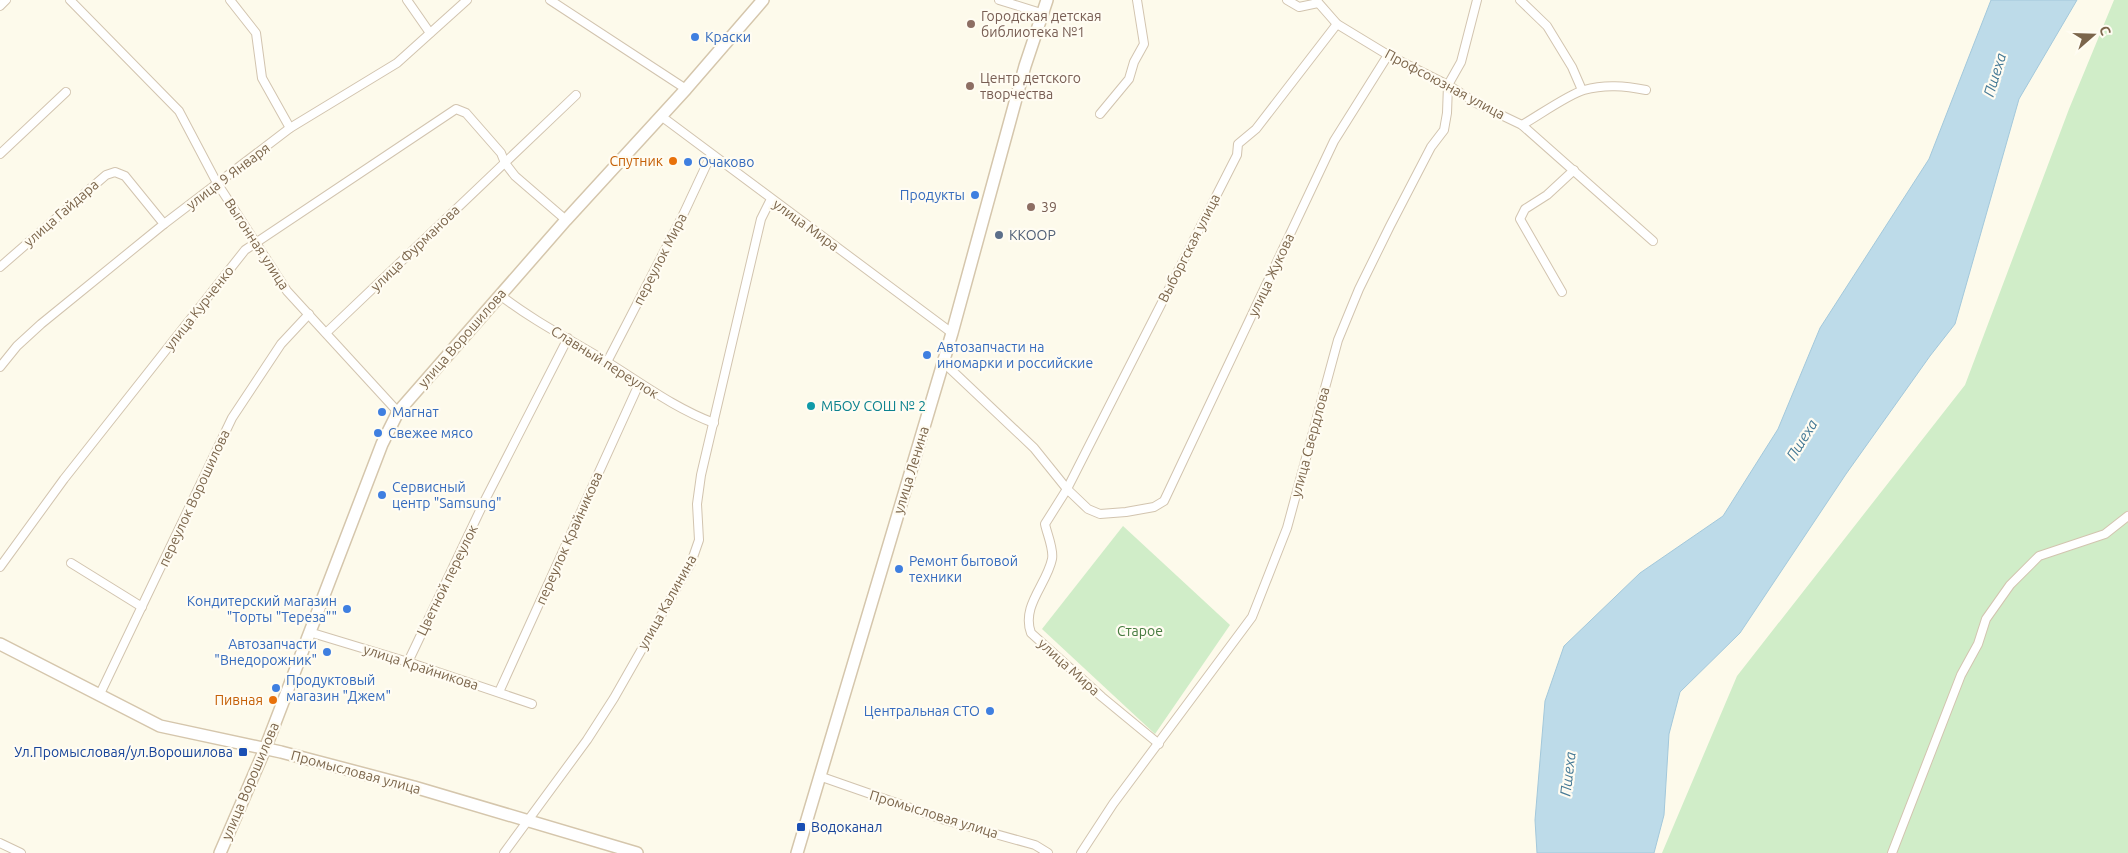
<svg xmlns="http://www.w3.org/2000/svg" width="2128" height="853" viewBox="0 0 2128 853" font-family="Ubuntu,sans-serif">
  <style>
    .green { fill: #d0edc8 }
    .water { fill: #bddbe9; stroke: #a3c8db }
    .lines { fill: none; stroke-linecap: round; stroke-linejoin: round }
    .street-casing { stroke: #d2c4af; stroke-width: 10 }
    .secondary-casing { stroke: #d5c6ac; stroke-width: 14 }
    .street { stroke: #fff; stroke-width: 8 }
    .secondary { stroke: #fff; stroke-width: 11 }
    .education-dot { fill: #8d6e63; stroke: #fffcf2; stroke-width: 2 }
    .shop-dot { fill: #3f7fe0; stroke: #fffcf2; stroke-width: 2 }
    .food-dot { fill: #e8710a; stroke: #fffcf2; stroke-width: 2 }
    .service-dot { fill: #5c6f8a; stroke: #fffcf2; stroke-width: 2 }
    .culture-dot { fill: #0f9aa8; stroke: #fffcf2; stroke-width: 2 }
    .transit-dot { fill: #1a4fb4; stroke: #fffcf2; stroke-width: 2 }
    .labels { text-anchor: middle; stroke-width: 4.5; stroke-linejoin: round; paint-order: stroke }
    .education-label { font-size: 14px; fill: #785e54; stroke: #fffcf2; text-anchor: start }
    .shop-label { font-size: 14px; fill: #366cbe; stroke: #fffcf2; text-anchor: start }
    .street-label { font-size: 14px; fill: #7b654b; stroke: #fffcf2 }
    .food-label { font-size: 14px; fill: #c56008; stroke: #fffcf2; text-anchor: end }
    .service-label { font-size: 14px; fill: #4e5e75; stroke: #fffcf2; text-anchor: start }
    .culture-label { font-size: 14px; fill: #0d838f; stroke: #fffcf2; text-anchor: start }
    .park-label { font-size: 14px; fill: #477b40; stroke: #fffcf2 }
    .transit-label { font-size: 14px; fill: #164399; stroke: #fffcf2; text-anchor: end }
    .water-label { font-size: 15px; font-style: italic; fill: #467a96; stroke: #fffcf2 }
  </style>
  <rect width="100%" height="100%" fill="#fdfaeb"/>
  <g class="green">
    <polygon points="2114,0 2128,0 2128,853 1662,853 1737,676 1965,385 2069,109"/>
    <polygon points="1123,526 1230,625 1155,734 1042,629"/>
  </g>
  <polygon class="water" points="1991,0 2077,0 2019,99 1955,324 1930,356 1846,474 1740,633 1680,692 1669,734 1664,815 1654,853 1537,853 1535,820 1545,701 1564,646 1640,573 1723,516 1778,429 1820,328 1929,159"/>
  <g class="lines">
    <defs>
      <g id="street">
        <polyline points="70,0 179,111 217,183 287,291 398,412"/>
        <polyline points="230,0 256,33 262,78 290,128"/>
        <polyline points="407,0 430,33"/>
        <polyline points="550,0 686,89"/>
        <polyline points="999,0 1041,13"/>
        <polyline points="1287,0 1299,7 1318,3"/>
        <polyline points="1316,0 1337,24 1388,55 1448,85 1476,103 1522,125 1653,241"/>
        <polyline points="1520,0 1547,26 1572,67 1582,90"/>
        <polyline points="0,6 6,0"/>
        <polyline points="1100,114 1129,79 1134,62 1144,44 1137,0"/>
        <polyline points="661,116 952,333"/>
        <path d="M1522,125C1538,116 1569,94 1584,90C1605,84 1625,86 1646,90"/>
        <polyline points="0,154 66,92"/>
        <polyline points="0,267 106,175 115,172 125,176 164,224"/>
        <polyline points="1562,292 1520,219 1525,209 1547,195 1574,170"/>
        <path d="M500,295C532,320 569,339 604,360C640,382 674,408 714,423"/>
        <polyline points="326,333 576,95"/>
        <polyline points="607,362 683,215 711,155"/>
        <polyline points="943,362 1034,448 1067,489 1088,509 1100,514 1126,512 1154,507 1164,501 1334,141 1388,55"/>
        <polyline points="0,367 17,346 41,324 164,224 290,128 397,63 467,0"/>
        <polyline points="71,563 142,607"/>
        <polyline points="0,567 64,479 245,250 456,109 466,113 501,153 505,163 515,176 566,220"/>
        <polyline points="309,632 408,662 532,704"/>
        <polyline points="408,662 485,500 568,338"/>
        <polyline points="499,692 639,384"/>
        <polyline points="99,696 232,418 281,344 309,314"/>
        <path d="M1159,744L1102,697L1031,633C1021,606 1047,584 1052,559C1054,549 1047,534 1045,524L1067,489L1237,155L1238,144L1256,129L1337,24"/>
        <polyline points="819,776 945,820 1035,845 1048,853"/>
        <polyline points="0,843 21,853"/>
        <polyline points="504,853 587,740 614,698 691,563 699,540 697,504 701,475 761,219 771,199"/>
        <polyline points="1081,853 1113,804 1252,617 1287,528 1338,340 1359,289 1390,226 1431,147 1444,130 1447,113 1448,85 1461,62 1477,0"/>
        <polyline points="1892,853 1961,675 1978,644 1986,619 2010,585 2039,556 2105,534 2128,516"/>
      </g>
      <g id="secondary">
        <polyline points="0,644 160,726 281,752 414,787 637,853"/>
        <polyline points="220,853 265,749 382,444 398,412 566,220 686,89 763,0"/>
        <polyline points="797,853 952,333 1025,66 1047,0"/>
      </g>
    </defs>
    <use href="#street" class="street-casing"/>
    <use href="#secondary" class="secondary-casing"/>
    <use href="#street" class="street"/>
    <use href="#secondary" class="secondary"/>
  </g>
  <g class="education-dot">
    <circle cx="971" cy="24" r="5"/>
    <circle cx="970" cy="86" r="5"/>
    <circle cx="1031" cy="207" r="5"/>
  </g>
  <g class="shop-dot">
    <circle cx="695" cy="37" r="5"/>
    <circle cx="688" cy="162" r="5"/>
    <circle cx="975" cy="195" r="5"/>
    <circle cx="927" cy="355" r="5"/>
    <circle cx="382" cy="412" r="5"/>
    <circle cx="378" cy="433" r="5"/>
    <circle cx="382" cy="495" r="5"/>
    <circle cx="899" cy="569" r="5"/>
    <circle cx="347" cy="609" r="5"/>
    <circle cx="327" cy="652" r="5"/>
    <circle cx="276" cy="688" r="5"/>
    <circle cx="990" cy="711" r="5"/>
  </g>
  <g class="food-dot">
    <circle cx="673" cy="161" r="5"/>
    <circle cx="273" cy="700" r="5"/>
  </g>
  <circle class="service-dot" cx="999" cy="235" r="5"/>
  <circle class="culture-dot" cx="811" cy="406" r="5"/>
  <g class="transit-dot">
    <rect x="238" y="747" width="10" height="10" rx="2.5"/>
    <rect x="796" y="822" width="10" height="10" rx="2.5"/>
  </g>
  <g class="labels">
    <g class="education-label">
      <text x="981" y="21">Городская детская<tspan x="981" dy="16">библиотека №1</tspan></text>
      <text x="980" y="83">Центр детского<tspan x="980" dy="16">творчества</tspan></text>
      <text x="1041" y="212">39</text>
    </g>
    <g class="shop-label">
      <text x="705" y="42">Краски</text>
      <text x="698" y="167">Очаково</text>
      <text x="965" y="200" text-anchor="end">Продукты</text>
      <text x="937" y="352">Автозапчасти на<tspan x="937" dy="16">иномарки и российские</tspan></text>
      <text x="392" y="417">Магнат</text>
      <text x="388" y="438">Свежее мясо</text>
      <text x="392" y="492">Сервисный<tspan x="392" dy="16">центр "Samsung"</tspan></text>
      <text x="909" y="566">Ремонт бытовой<tspan x="909" dy="16">техники</tspan></text>
      <text x="337" y="606" text-anchor="end">Кондитерский магазин<tspan x="337" dy="16">"Торты "Тереза""</tspan></text>
      <text x="317" y="649" text-anchor="end">Автозапчасти<tspan x="317" dy="16">"Внедорожник"</tspan></text>
      <text x="286" y="685">Продуктовый<tspan x="286" dy="16">магазин "Джем"</tspan></text>
      <text x="980" y="716" text-anchor="end">Центральная СТО</text>
    </g>
    <g class="street-label">
      <text transform="translate(1445 84) rotate(28)" y="5">Профсоюзная улица</text>
      <text transform="translate(228 176) rotate(-37)" y="5">улица 9 Января</text>
      <text transform="translate(61 213) rotate(-41)" y="5">улица Гайдара</text>
      <text transform="translate(806 225) rotate(36)" y="5">улица Мира</text>
      <text transform="translate(257 244) rotate(57)" y="5">Выгонная улица</text>
      <text transform="translate(415 248) rotate(-44)" y="5">улица Фурманова</text>
      <text transform="translate(1189 248) rotate(-63)" y="5">Выборгская улица</text>
      <text transform="translate(660 259) rotate(-63)" y="5">переулок Мира</text>
      <text transform="translate(1271 275) rotate(-65)" y="5">улица Жукова</text>
      <text transform="translate(199 308) rotate(-52)" y="5">улица Курченко</text>
      <text transform="translate(462 338) rotate(-49)" y="5">улица Ворошилова</text>
      <text transform="translate(605 362) rotate(32)" y="5">Славный переулок</text>
      <text transform="translate(1310 442) rotate(-75)" y="5">улица Свердлова</text>
      <text transform="translate(911 470) rotate(-73)" y="5">улица Ленина</text>
      <text transform="translate(194 498) rotate(-65)" y="5">переулок Ворошилова</text>
      <text transform="translate(569 538) rotate(-66)" y="5">переулок Крайникова</text>
      <text transform="translate(447 580) rotate(-64)" y="5">Цветной переулок</text>
      <text transform="translate(667 602) rotate(-61)" y="5">улица Калинина</text>
      <text transform="translate(421 667) rotate(18)" y="5">улица Крайникова</text>
      <text transform="translate(1069 667) rotate(42)" y="5">улица Мира</text>
      <text transform="translate(356 772) rotate(15)" y="5">Промысловая улица</text>
      <text transform="translate(250 781) rotate(-67)" y="5">улица Ворошилова</text>
      <text transform="translate(934 814) rotate(17)" y="5">Промысловая улица</text>
    </g>
    <g class="food-label">
      <text x="663" y="166">Спутник</text>
      <text x="263" y="705">Пивная</text>
    </g>
    <g class="service-label">
      <text x="1009" y="240">ККООР</text>
    </g>
    <g class="culture-label">
      <text x="821" y="411">МБОУ СОШ № 2</text>
    </g>
    <g class="park-label">
      <text x="1140" y="636">Старое</text>
    </g>
    <g class="transit-label">
      <text x="233" y="757">Ул.Промысловая/ул.Ворошилова</text>
      <text x="811" y="832" text-anchor="start">Водоканал</text>
    </g>
    <g class="water-label">
      <text transform="translate(1995 75) rotate(-73)" y="5">Пшеха</text>
      <text transform="translate(1802 440) rotate(-58)" y="5">Пшеха</text>
      <text transform="translate(1568 774) rotate(-83)" y="5">Пшеха</text>
    </g>
  </g>
  <g transform="translate(2093 35) rotate(70)" stroke="#fffcf2" stroke-width="4" paint-order="stroke">
  <path d="M0-4L9 19L0 12L-9 19Z" fill="#7b654b"/>
  <text y="-8" font-size="14" font-weight="bold" text-anchor="middle" fill="#7b654b">С</text>
  </g>
</svg>
